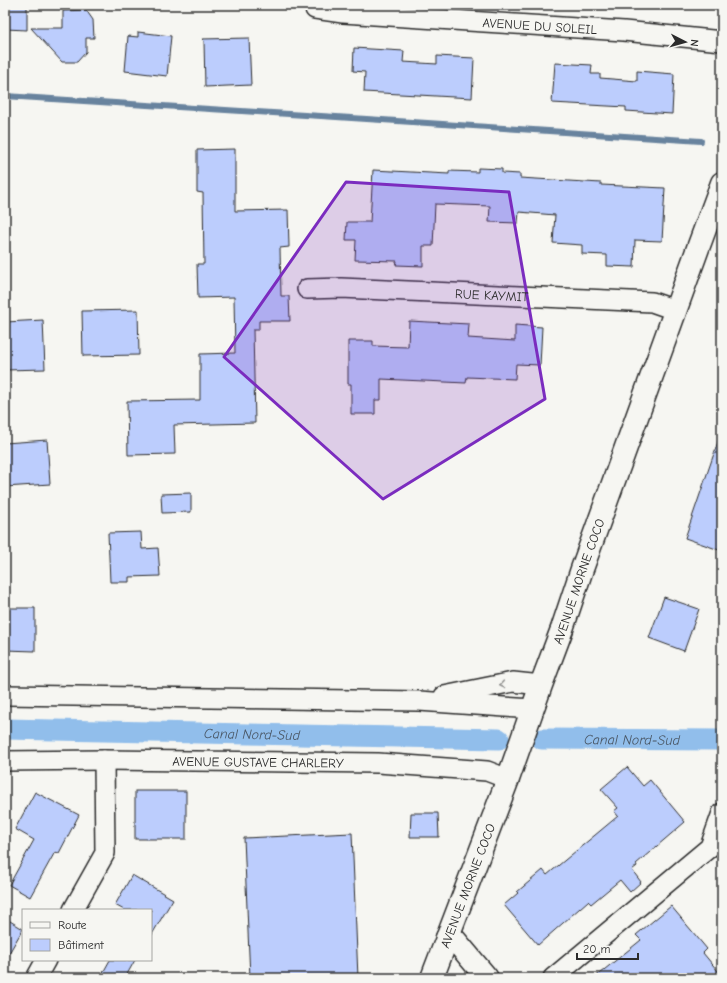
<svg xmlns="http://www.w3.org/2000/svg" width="727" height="983" viewBox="0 0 727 983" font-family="'Comic Neue',sans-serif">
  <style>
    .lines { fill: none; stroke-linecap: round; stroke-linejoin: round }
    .stream { stroke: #68839e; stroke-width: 6 }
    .canal { stroke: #91beeb; stroke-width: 21 }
    .building { fill: #bccdfd; stroke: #2b2b2b }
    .minor-casing { stroke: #2b2b2b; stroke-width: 22 }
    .tertiary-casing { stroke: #2b2b2b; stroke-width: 25 }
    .minor { stroke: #f6f6f2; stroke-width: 19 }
    .tertiary { stroke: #f6f6f2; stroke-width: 22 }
    .oneway { stroke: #90908e }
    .marked { fill: #7b2cbf; fill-opacity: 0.2; stroke: #7b2cbf; stroke-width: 3; stroke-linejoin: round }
    .labels { text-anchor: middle; stroke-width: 3; stroke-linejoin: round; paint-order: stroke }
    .street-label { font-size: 13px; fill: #2b2b2b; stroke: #f6f6f2 }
    .water-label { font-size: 14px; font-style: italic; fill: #4a5765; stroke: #f6f6f2 }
  </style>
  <rect width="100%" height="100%" fill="#f6f6f2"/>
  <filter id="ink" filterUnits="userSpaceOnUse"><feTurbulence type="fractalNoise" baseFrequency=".025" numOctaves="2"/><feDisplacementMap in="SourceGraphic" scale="8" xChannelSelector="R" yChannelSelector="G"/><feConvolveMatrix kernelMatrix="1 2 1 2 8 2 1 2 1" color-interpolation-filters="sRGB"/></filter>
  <g filter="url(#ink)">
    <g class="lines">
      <polyline class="stream" points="5,96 321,116 701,141"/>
      <g class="canal">
        <path id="s1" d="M5,729L499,739"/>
        <path id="s2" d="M542,739L722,740"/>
      </g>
    </g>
    <g class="building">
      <polygon points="5,5 27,5 27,30 5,29"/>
      <polygon points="86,10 93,20 94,38 86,38 86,52 77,62 62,62 31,28 63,28 63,11"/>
      <polygon points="138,32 171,36 167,76 125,71 128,36 138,37"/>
      <polygon points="249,38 251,85 205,87 204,41 202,39"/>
      <polygon points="354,48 404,51 403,62 437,64 437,56 474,58 472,98 364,92 365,72 353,71"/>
      <polygon points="555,63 592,65 591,74 600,74 600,78 637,81 637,71 674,74 672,114 626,111 626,107 552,103"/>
      <polygon points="235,149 235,211 288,210 289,247 280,248 281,296 289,296 290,321 259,321 259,330 253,330 255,423 174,425 175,454 128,455 127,401 200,400 200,354 235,353 234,297 198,298 197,264 204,264 203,193 197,192 197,150"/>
      <polygon points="478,168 502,169 502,173 520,174 520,178 601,183 601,185 665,188 662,241 635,240 634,267 607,266 607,255 582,254 582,245 553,243 555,215 519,212 518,223 489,222 490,206 435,204 433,246 423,246 423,266 396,265 397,261 355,260 356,240 346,240 347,222 370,222 373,170 449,174 449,171 478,172"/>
      <polygon points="138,310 139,355 83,356 82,311"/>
      <polygon points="43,320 45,369 5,370 5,322"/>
      <polygon points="409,321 469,324 468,338 515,341 515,325 542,327 540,365 516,364 515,379 467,377 466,383 381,379 381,400 375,400 375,414 351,414 351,384 348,384 348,341 373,341 373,346 408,347"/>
      <polygon points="719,439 722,440 722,551 685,538"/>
      <polygon points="47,440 50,484 5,487 5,443"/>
      <polygon points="191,493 191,512 162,513 161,494"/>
      <polygon points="141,532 142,549 158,548 160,576 129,577 129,582 110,582 108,533"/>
      <polygon points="664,597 699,609 684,651 649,638"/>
      <polygon points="5,608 35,608 35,651 5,650"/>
      <polygon points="627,767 643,786 650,780 685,822 636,864 637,866 632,870 641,882 630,892 620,880 591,904 588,901 538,945 504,905 518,893 517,892 543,870 547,875 618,816 614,811 618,808 601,789"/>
      <rect x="135" y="791" width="51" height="48"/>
      <polygon points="35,792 79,815 59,853 55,852 30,897 9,885 34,840 15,829"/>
      <polygon points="411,813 438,813 439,837 410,837"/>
      <polygon points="352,833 358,978 250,978 244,838"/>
      <polygon points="132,875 173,899 151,936 151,910 124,910 115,905"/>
      <polygon points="671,906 707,949 703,953 722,976 722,978 594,978 641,940 636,935"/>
      <polygon points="5,918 23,929 5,960"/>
      <polygon points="110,960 135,960 125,978 100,978"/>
    </g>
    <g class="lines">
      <defs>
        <g id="minor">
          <path id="s3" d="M313,5L315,9L343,13L624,31L722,41"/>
          <path id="s4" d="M307,289L341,288L652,302L675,310"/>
          <polyline points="5,695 419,701 532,709"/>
          <polyline points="444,696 513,682 541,685"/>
          <path id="s5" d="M5,761L104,760L378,763L487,771L508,779"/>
          <polyline points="73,910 105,853 104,760"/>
          <polyline points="36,978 46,960"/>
          <polyline points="553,978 710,847 722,813"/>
        </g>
        <g id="tertiary">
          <polyline points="447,938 455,940 487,978"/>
          <path id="s6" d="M432,978L508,779L541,685L562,629L582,569L698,248L722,183"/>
        </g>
      </defs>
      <use href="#minor" class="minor-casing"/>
      <use href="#tertiary" class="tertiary-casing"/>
      <use href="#minor" class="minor"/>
      <use href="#tertiary" class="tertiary"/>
    </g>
    <defs><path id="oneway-chevron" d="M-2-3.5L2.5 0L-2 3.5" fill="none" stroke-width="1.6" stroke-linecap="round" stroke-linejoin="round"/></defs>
    <use class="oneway" href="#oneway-chevron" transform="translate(502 685) rotate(169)"/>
  </g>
  <path class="marked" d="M346,182L509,192L545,399L383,499L224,357Z"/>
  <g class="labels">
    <g class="street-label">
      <text dy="5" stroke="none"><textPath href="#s3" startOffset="230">AVENUE DU SOLEIL</textPath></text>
      <text dy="5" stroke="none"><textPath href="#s4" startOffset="185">RUE KAYMIT</textPath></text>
      <text dy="5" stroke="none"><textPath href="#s6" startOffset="423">AVENUE MORNE COCO</textPath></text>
      <text dy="5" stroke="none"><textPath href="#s5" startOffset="253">AVENUE GUSTAVE CHARLERY</textPath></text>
      <text dy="5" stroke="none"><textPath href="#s6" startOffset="99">AVENUE MORNE COCO</textPath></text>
    </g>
    <g class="water-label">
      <text dy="5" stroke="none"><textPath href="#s1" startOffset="247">Canal Nord-Sud</textPath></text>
      <text dy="5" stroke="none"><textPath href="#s2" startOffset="90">Canal Nord-Sud</textPath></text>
    </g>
  </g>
  <rect width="727" height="983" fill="none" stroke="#f6f6f2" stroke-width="20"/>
  <rect x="10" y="10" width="707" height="963" fill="none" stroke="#2b2b2b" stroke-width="1.5" filter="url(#ink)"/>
  <rect x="22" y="909" width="130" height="52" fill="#f6f6f2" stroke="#a5a5a2"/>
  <rect x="30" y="922" width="20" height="6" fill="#f6f6f2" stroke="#a5a5a2"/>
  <text x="58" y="929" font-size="12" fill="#2b2b2b">Route</text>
  <rect x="30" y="939" width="20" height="12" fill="#bccdfd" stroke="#a5a5a2"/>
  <text x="58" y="949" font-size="12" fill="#2b2b2b">Bâtiment</text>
  <g transform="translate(685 42) rotate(96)" stroke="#f6f6f2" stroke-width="3" paint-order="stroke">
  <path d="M0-3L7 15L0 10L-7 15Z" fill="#2b2b2b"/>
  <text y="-6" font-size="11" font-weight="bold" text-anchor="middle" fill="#2b2b2b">N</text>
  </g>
  <path d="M577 953v6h61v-6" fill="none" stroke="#2b2b2b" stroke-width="2"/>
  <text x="583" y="953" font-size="12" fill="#2b2b2b" stroke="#f6f6f2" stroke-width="3" paint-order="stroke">20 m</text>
</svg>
